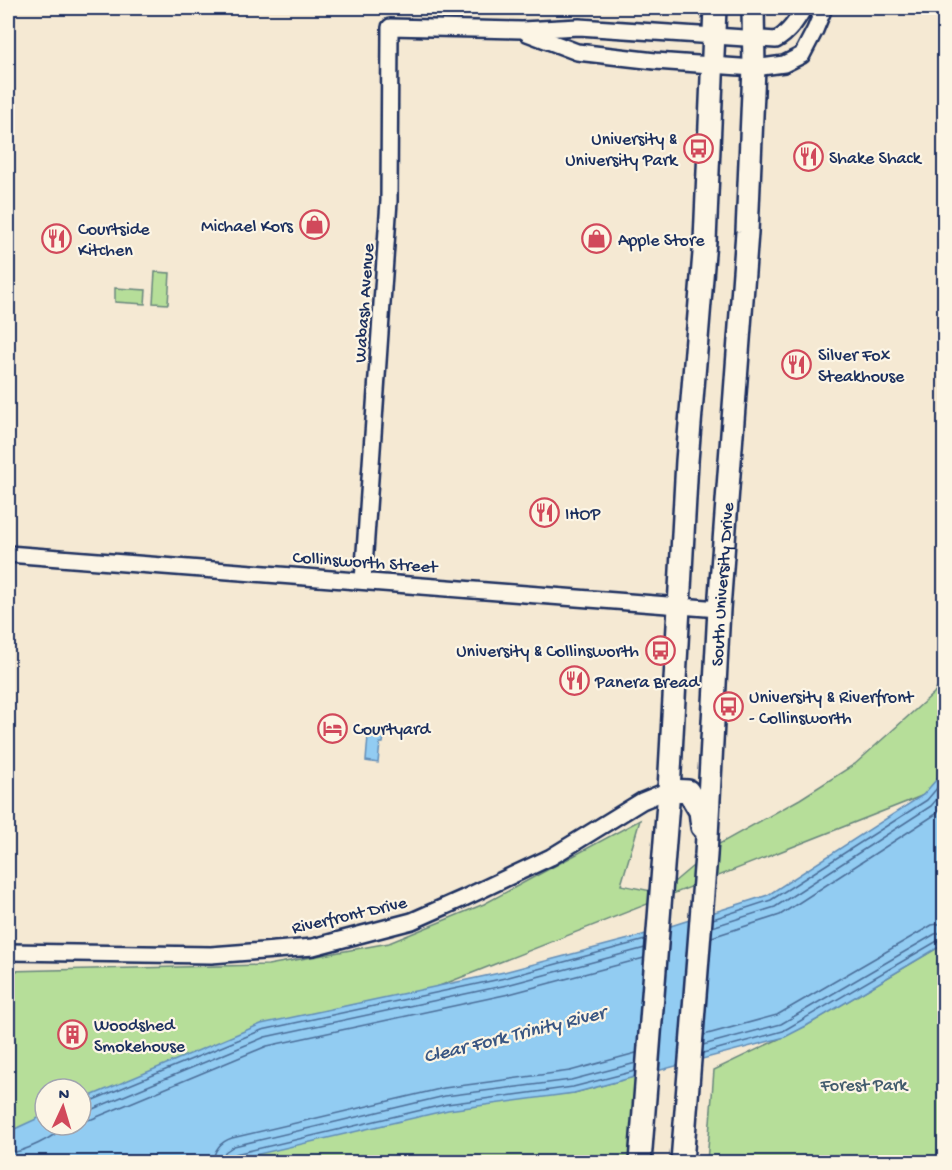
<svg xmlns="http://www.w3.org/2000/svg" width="952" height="1170" viewBox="0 0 952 1170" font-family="'Gochi Hand',sans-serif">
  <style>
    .green { fill: #b6de99; stroke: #68867c; stroke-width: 1.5; fill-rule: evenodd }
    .water { fill: #92ccf2; stroke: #628db7; stroke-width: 1.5 }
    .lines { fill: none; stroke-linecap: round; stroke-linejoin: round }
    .shore { stroke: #4b6e99; stroke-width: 1.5 }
    .street-casing { stroke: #1b2f5e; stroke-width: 20 }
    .secondary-casing { stroke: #1b2f5e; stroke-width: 26 }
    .street { stroke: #fcf5e5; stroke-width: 15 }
    .secondary { stroke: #fcf5e5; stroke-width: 21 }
    .labels { text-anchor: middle; stroke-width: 4.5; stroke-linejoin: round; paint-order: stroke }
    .poi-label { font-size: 18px; fill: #1b2f5e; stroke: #fcf5e5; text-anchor: start }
    .street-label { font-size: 18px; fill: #1b2f5e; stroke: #fcf5e5 }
    .park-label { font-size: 18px; fill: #425b6d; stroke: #fcf5e5 }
    .water-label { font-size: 20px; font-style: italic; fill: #395683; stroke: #fcf5e5 }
  </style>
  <rect width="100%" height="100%" fill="#f5e9d3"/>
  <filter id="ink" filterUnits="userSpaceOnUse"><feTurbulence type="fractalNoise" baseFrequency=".0167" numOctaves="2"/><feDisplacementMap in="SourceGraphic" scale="12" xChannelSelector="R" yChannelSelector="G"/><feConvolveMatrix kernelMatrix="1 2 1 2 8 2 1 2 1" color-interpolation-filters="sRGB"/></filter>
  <g filter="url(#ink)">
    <g class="green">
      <polygon points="155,272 170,273 168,304 153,303"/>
      <polygon points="115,288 146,290 145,304 115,302"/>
      <path d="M944,678V771L924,795L8,1156V971L268,965L389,943L484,904L640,820L621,885L661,893L719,844L800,799L855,764L934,693ZM45,1089H81V1125H45Z"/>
      <polygon points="944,944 944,1162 707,1162 714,1070 806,1026"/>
      <polygon points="637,1076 628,1162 222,1162 446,1105 574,1093"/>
    </g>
    <g class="water">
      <polygon points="368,736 384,737 383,743 380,743 378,763 366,761"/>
      <polygon points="944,771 944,944 806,1026 785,1037 574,1093 448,1110 224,1162 8,1162 8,1132 45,1115 45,1125 81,1125 81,1100 261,1024 504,972 633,938 768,895 923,795"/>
    </g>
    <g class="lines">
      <g class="shore">
        <polyline points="713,919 771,900 927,800 944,780"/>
        <polyline points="712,927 775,907 931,806 944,791"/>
        <polyline points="712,937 780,915 936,814 944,805"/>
        <polyline points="704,1035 777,1015 932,925 944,923"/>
        <polyline points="703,1045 781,1024 935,934 944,932"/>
        <polyline points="703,1053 783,1031 939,940 944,939"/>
        <polyline points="81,1105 262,1030 505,978 645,940"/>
        <polyline points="81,1112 88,1111 265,1037 507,985 645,948"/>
        <polyline points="81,1121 92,1119 267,1046 509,994 644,958"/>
        <path d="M8,1153C22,1153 56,1137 65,1125"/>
        <path d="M213,1162C214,1150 220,1142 232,1138L444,1088L570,1071L636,1053"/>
        <polyline points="222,1162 225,1152 234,1146 445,1096 571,1080 636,1063"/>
        <polyline points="230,1162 231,1157 235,1154 447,1104 573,1087 635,1071"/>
      </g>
      <defs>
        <g id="street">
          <polyline points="527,33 577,52 655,61 754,68 784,64 802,55 815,30 824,8"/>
          <polyline points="8,554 719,609"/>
          <path d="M363,581L389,201L390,27L522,30L579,27L776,40C789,33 797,20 804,8"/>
          <polyline points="8,952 211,955 313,947 412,921 464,898 551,857 642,801 669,790"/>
        </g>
        <g id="secondary">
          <polyline points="669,790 688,791 700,811 702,827"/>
          <polyline points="640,1162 669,790 687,461 705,241 715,8"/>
          <path id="s1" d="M682,1162L706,855L719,609L747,232L754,68L753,8"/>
        </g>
      </defs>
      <use href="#street" class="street-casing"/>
      <use href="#secondary" class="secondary-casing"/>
      <use href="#street" class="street"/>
      <use href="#secondary" class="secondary"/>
    </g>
  </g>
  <defs>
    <symbol id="bus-ring" viewBox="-11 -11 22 22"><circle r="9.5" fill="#fcf5e5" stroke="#d1495b" stroke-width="1.5"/><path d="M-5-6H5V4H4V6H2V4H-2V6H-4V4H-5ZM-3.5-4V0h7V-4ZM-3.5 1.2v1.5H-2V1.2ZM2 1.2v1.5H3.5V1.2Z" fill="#d1495b"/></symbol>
    <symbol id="restaurant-ring" viewBox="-11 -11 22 22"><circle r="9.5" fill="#fcf5e5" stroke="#d1495b" stroke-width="1.5"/><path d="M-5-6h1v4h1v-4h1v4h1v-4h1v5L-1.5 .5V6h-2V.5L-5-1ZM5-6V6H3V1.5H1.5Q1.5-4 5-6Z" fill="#d1495b"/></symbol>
    <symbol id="shop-ring" viewBox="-11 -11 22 22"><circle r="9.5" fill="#fcf5e5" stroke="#d1495b" stroke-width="1.5"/><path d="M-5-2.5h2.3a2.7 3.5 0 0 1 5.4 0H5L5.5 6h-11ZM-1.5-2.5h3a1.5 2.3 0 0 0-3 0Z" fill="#d1495b"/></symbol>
    <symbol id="hotel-ring" viewBox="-11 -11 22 22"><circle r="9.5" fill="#fcf5e5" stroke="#d1495b" stroke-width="1.5"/><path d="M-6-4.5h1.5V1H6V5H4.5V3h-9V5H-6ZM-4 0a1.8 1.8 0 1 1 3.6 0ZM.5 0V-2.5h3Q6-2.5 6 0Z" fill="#d1495b"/></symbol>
    <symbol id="building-ring" viewBox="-11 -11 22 22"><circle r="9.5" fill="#fcf5e5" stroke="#d1495b" stroke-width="1.5"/><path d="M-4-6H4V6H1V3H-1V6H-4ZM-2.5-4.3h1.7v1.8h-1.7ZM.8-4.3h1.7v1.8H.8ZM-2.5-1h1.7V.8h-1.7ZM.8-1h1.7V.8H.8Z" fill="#d1495b"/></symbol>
  </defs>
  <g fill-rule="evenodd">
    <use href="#bus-ring" x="682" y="132" width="33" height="33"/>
    <use href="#restaurant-ring" x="792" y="140" width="33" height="33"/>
    <use href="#shop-ring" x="298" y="208" width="33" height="33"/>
    <use href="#restaurant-ring" x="40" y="222" width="33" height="33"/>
    <use href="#shop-ring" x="580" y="222" width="33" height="33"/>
    <use href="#restaurant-ring" x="780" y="348" width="33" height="33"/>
    <use href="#restaurant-ring" x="528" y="496" width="33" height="33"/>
    <use href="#bus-ring" x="644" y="634" width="33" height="33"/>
    <use href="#restaurant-ring" x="558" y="664" width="33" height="33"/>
    <use href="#bus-ring" x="712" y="690" width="33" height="33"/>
    <use href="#hotel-ring" x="316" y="712" width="33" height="33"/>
    <use href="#building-ring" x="56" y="1018" width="33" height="33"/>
  </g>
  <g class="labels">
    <g class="poi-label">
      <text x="677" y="144" text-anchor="end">University &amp;<tspan x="677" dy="21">University Park</tspan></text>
      <text x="829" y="163">Shake Shack</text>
      <text x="293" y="231" text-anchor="end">Michael Kors</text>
      <text x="78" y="234">Courtside<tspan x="78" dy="21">Kitchen</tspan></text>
      <text x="618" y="245">Apple Store</text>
      <text x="818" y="360">Silver Fox<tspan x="818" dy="21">Steakhouse</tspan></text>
      <text x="565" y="519">IHOP</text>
      <text x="639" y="656" text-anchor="end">University &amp; Collinsworth</text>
      <text x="595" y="687">Panera Bread</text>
      <text x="749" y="702">University &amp; Riverfront<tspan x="749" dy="21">- Collinsworth</tspan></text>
      <text x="353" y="734">Courtyard</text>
      <text x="94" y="1030">Woodshed<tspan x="94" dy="21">Smokehouse</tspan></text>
    </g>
    <g class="street-label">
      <text transform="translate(363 303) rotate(-86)" y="6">Wabash Avenue</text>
      <text transform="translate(365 561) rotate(4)" y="6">Collinsworth Street</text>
      <text dy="6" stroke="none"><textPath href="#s1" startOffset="579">South University Drive</textPath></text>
      <text transform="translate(349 914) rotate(-13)" y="6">Riverfront Drive</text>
    </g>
    <g class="park-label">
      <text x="864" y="1090">Forest Park</text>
    </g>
    <g class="water-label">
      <text transform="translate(514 1033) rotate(-14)" y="7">Clear Fork Trinity River</text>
    </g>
  </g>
  <rect width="952" height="1170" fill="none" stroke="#fcf5e5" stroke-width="30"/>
  <rect x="15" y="15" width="922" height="1140" fill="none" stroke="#1b2f5e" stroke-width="2" filter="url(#ink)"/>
  <g transform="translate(63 1107) rotate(4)"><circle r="28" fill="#fcf5e5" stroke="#a2a6af" stroke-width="1.5"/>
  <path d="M0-4.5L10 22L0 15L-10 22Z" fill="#d1495b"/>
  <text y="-9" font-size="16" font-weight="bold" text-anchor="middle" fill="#1b2f5e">N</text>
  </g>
</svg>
